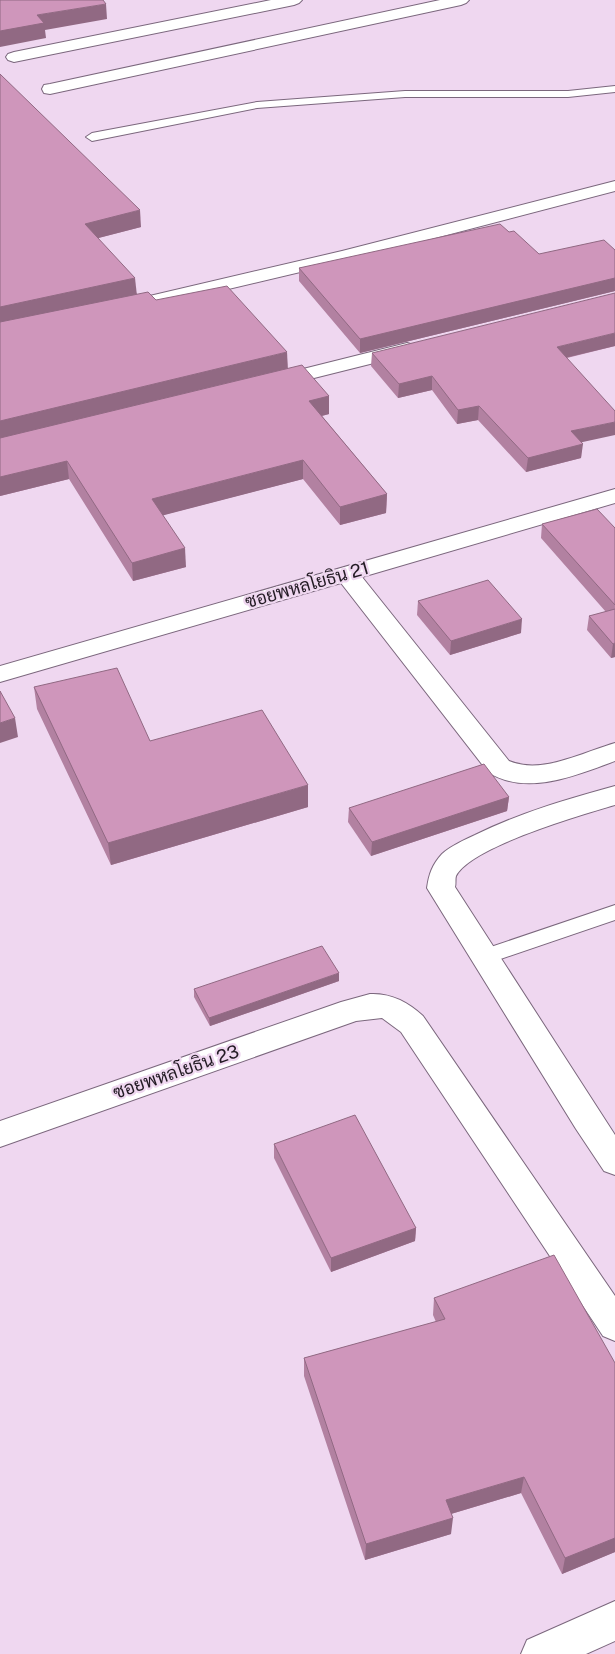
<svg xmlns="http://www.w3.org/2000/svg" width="615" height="1654" viewBox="0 0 615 1654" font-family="'Public Sans',Sarabun,sans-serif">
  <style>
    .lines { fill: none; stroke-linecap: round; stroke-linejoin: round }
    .lane-casing { stroke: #7b677d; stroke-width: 2 }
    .street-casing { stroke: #7b677d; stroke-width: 2 }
    .lane { fill: #fff; fill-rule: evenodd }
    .street { fill: #fff; fill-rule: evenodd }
    .wall { fill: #b281a1 }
    .shaded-wall { fill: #916983 }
    .building { fill: #cf96bb; stroke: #916983 }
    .labels { text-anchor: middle; stroke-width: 4.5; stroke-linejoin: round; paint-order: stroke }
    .street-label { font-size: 18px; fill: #231b24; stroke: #efd7f0 }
  </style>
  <rect width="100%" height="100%" fill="#efd7f0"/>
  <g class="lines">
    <defs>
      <g id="lane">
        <polygon points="615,86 615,92 568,97 405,97 257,108 92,141 86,137 92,133 257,102 405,91 568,91"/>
        <polygon points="615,905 615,920 483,965 476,962 473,957 476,952"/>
      </g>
      <g id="street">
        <polygon points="271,0 302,0 299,3 294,5 14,62 8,60 6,57 8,54 14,52"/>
        <polygon points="440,0 469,0 466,3 461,5 50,94 44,93 42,89 44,85 50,84"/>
        <polygon points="615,181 615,191 351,260 131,312 124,310 121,306 124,302 342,251"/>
        <polygon points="407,343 414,345 417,349 414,353 274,388 267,386 264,382 267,378"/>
        <path d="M615,489V503L362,577L509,761C542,775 583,752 615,743V761C577,775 526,797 488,772L341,583L0,682V666Z"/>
        <path d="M615,786V805C584,814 470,847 456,876C455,879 456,884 455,887L615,1135V1175L604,1171L576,1129L427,888C429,874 432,865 442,854C451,846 464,840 475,835C519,813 568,799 615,786Z"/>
        <path d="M370,994C391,993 408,1002 423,1016L615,1296V1341L603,1336L401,1032L382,1018L356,1021L0,1147V1121L341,1002Z"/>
        <polygon points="615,1601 615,1641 586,1654 521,1654 527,1640"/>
      </g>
    </defs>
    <use href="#lane" class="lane-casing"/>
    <use href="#street" class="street-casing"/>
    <use href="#lane" class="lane"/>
    <use href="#street" class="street"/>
  </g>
  <g class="wall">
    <polygon points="0,74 141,227 98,238 137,294 156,300 288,369 329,396 329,414 322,416 387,494 386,513 340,525 303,479 163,515 186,567 133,581 69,479 0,496"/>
    <polygon points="509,232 539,254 615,250 615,291 360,353 299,281 299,268"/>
    <polygon points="615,346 567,358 582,442 581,458 526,472 478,420 457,424 432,390 398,398 371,366 372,353"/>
    <polygon points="542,524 615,528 615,657 611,658 587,630 589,616 606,612 541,538"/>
    <polygon points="418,601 521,633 450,655 417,615"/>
    <polygon points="34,687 150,741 308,807 111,865 37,709"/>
    <polygon points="509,797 507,811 371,856 348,822 349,808"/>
    <polygon points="339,981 210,1026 194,997 194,989"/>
    <polygon points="274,1144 416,1228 415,1241 331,1272 274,1158"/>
    <polygon points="434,1298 615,1363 615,1552 562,1574 521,1493 451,1514 451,1534 365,1560 304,1376 304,1358 436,1322 433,1315"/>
  </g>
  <g class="shaded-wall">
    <polygon points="106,4 107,19 45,30 46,38 0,47 0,31 37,15"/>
    <polygon points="140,210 141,227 87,241 85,224"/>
    <polygon points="135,278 137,296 0,325 0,307"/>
    <polygon points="615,278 615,291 360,353 360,339"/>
    <polygon points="615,333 615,346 556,360 557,347"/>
    <polygon points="287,352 288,370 0,440 0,421"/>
    <polygon points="432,376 432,390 398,398 399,384"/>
    <polygon points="329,396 329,414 309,419 309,401"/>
    <polygon points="479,406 478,420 457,424 458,410"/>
    <polygon points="615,422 615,435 569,445 571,431"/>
    <polygon points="583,444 581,458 526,472 528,458"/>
    <polygon points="303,460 303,479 153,518 152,499"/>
    <polygon points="67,461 69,479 0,496 0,477"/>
    <polygon points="387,494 386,513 340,525 340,507"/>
    <polygon points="185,548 186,567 133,581 132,563"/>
    <polygon points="522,619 521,633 450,655 451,641"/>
    <polygon points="615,643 615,657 611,658 613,644"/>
    <polygon points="15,718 18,737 0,743 0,723"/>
    <polygon points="308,785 308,807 111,865 108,843"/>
    <polygon points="509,797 507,811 371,856 372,842"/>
    <polygon points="339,973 339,981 210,1026 209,1018"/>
    <polygon points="416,1228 415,1241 331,1272 331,1258"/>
    <polygon points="524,1477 521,1493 444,1516 446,1500"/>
    <polygon points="453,1518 451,1534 365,1560 366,1544"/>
    <polygon points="615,1538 615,1552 562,1574 565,1558"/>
  </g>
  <g class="building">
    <polygon points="0,0 103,0 106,4 37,15 44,23 0,31"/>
    <polygon points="0,74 140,210 85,224 135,278 0,307"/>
    <polygon points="500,224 509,232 514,231 539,254 604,240 615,250 615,278 360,339 299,268"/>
    <polygon points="227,286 287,352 0,421 0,322 148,292 156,300"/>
    <polygon points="615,293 615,333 557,347 615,411 615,422 571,431 583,444 528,458 479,406 458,410 432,376 399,384 372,353"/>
    <polygon points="302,365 329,396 309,401 387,494 340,507 303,460 152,499 185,548 132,563 67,461 0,477 0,438"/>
    <polygon points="597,509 615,528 615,605 542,524"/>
    <polygon points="488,580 522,619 451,641 418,601"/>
    <polygon points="615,609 615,643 613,644 589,616"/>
    <polygon points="117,668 150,741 262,710 308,785 108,843 34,687"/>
    <polygon points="0,691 15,718 0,723"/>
    <polygon points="484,764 509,797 372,842 349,808"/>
    <polygon points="322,946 339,973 209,1018 194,989"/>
    <polygon points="355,1115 416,1228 331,1258 274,1144"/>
    <polygon points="554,1255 615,1363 615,1538 565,1558 524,1477 446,1500 453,1518 366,1544 304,1358 445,1319 434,1298"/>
  </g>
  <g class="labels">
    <g class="street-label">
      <text transform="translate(307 585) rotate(-16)" y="6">ซอยพหลโยธิน 21</text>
      <text transform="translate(176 1072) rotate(-19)" y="6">ซอยพหลโยธิน 23</text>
    </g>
  </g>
</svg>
